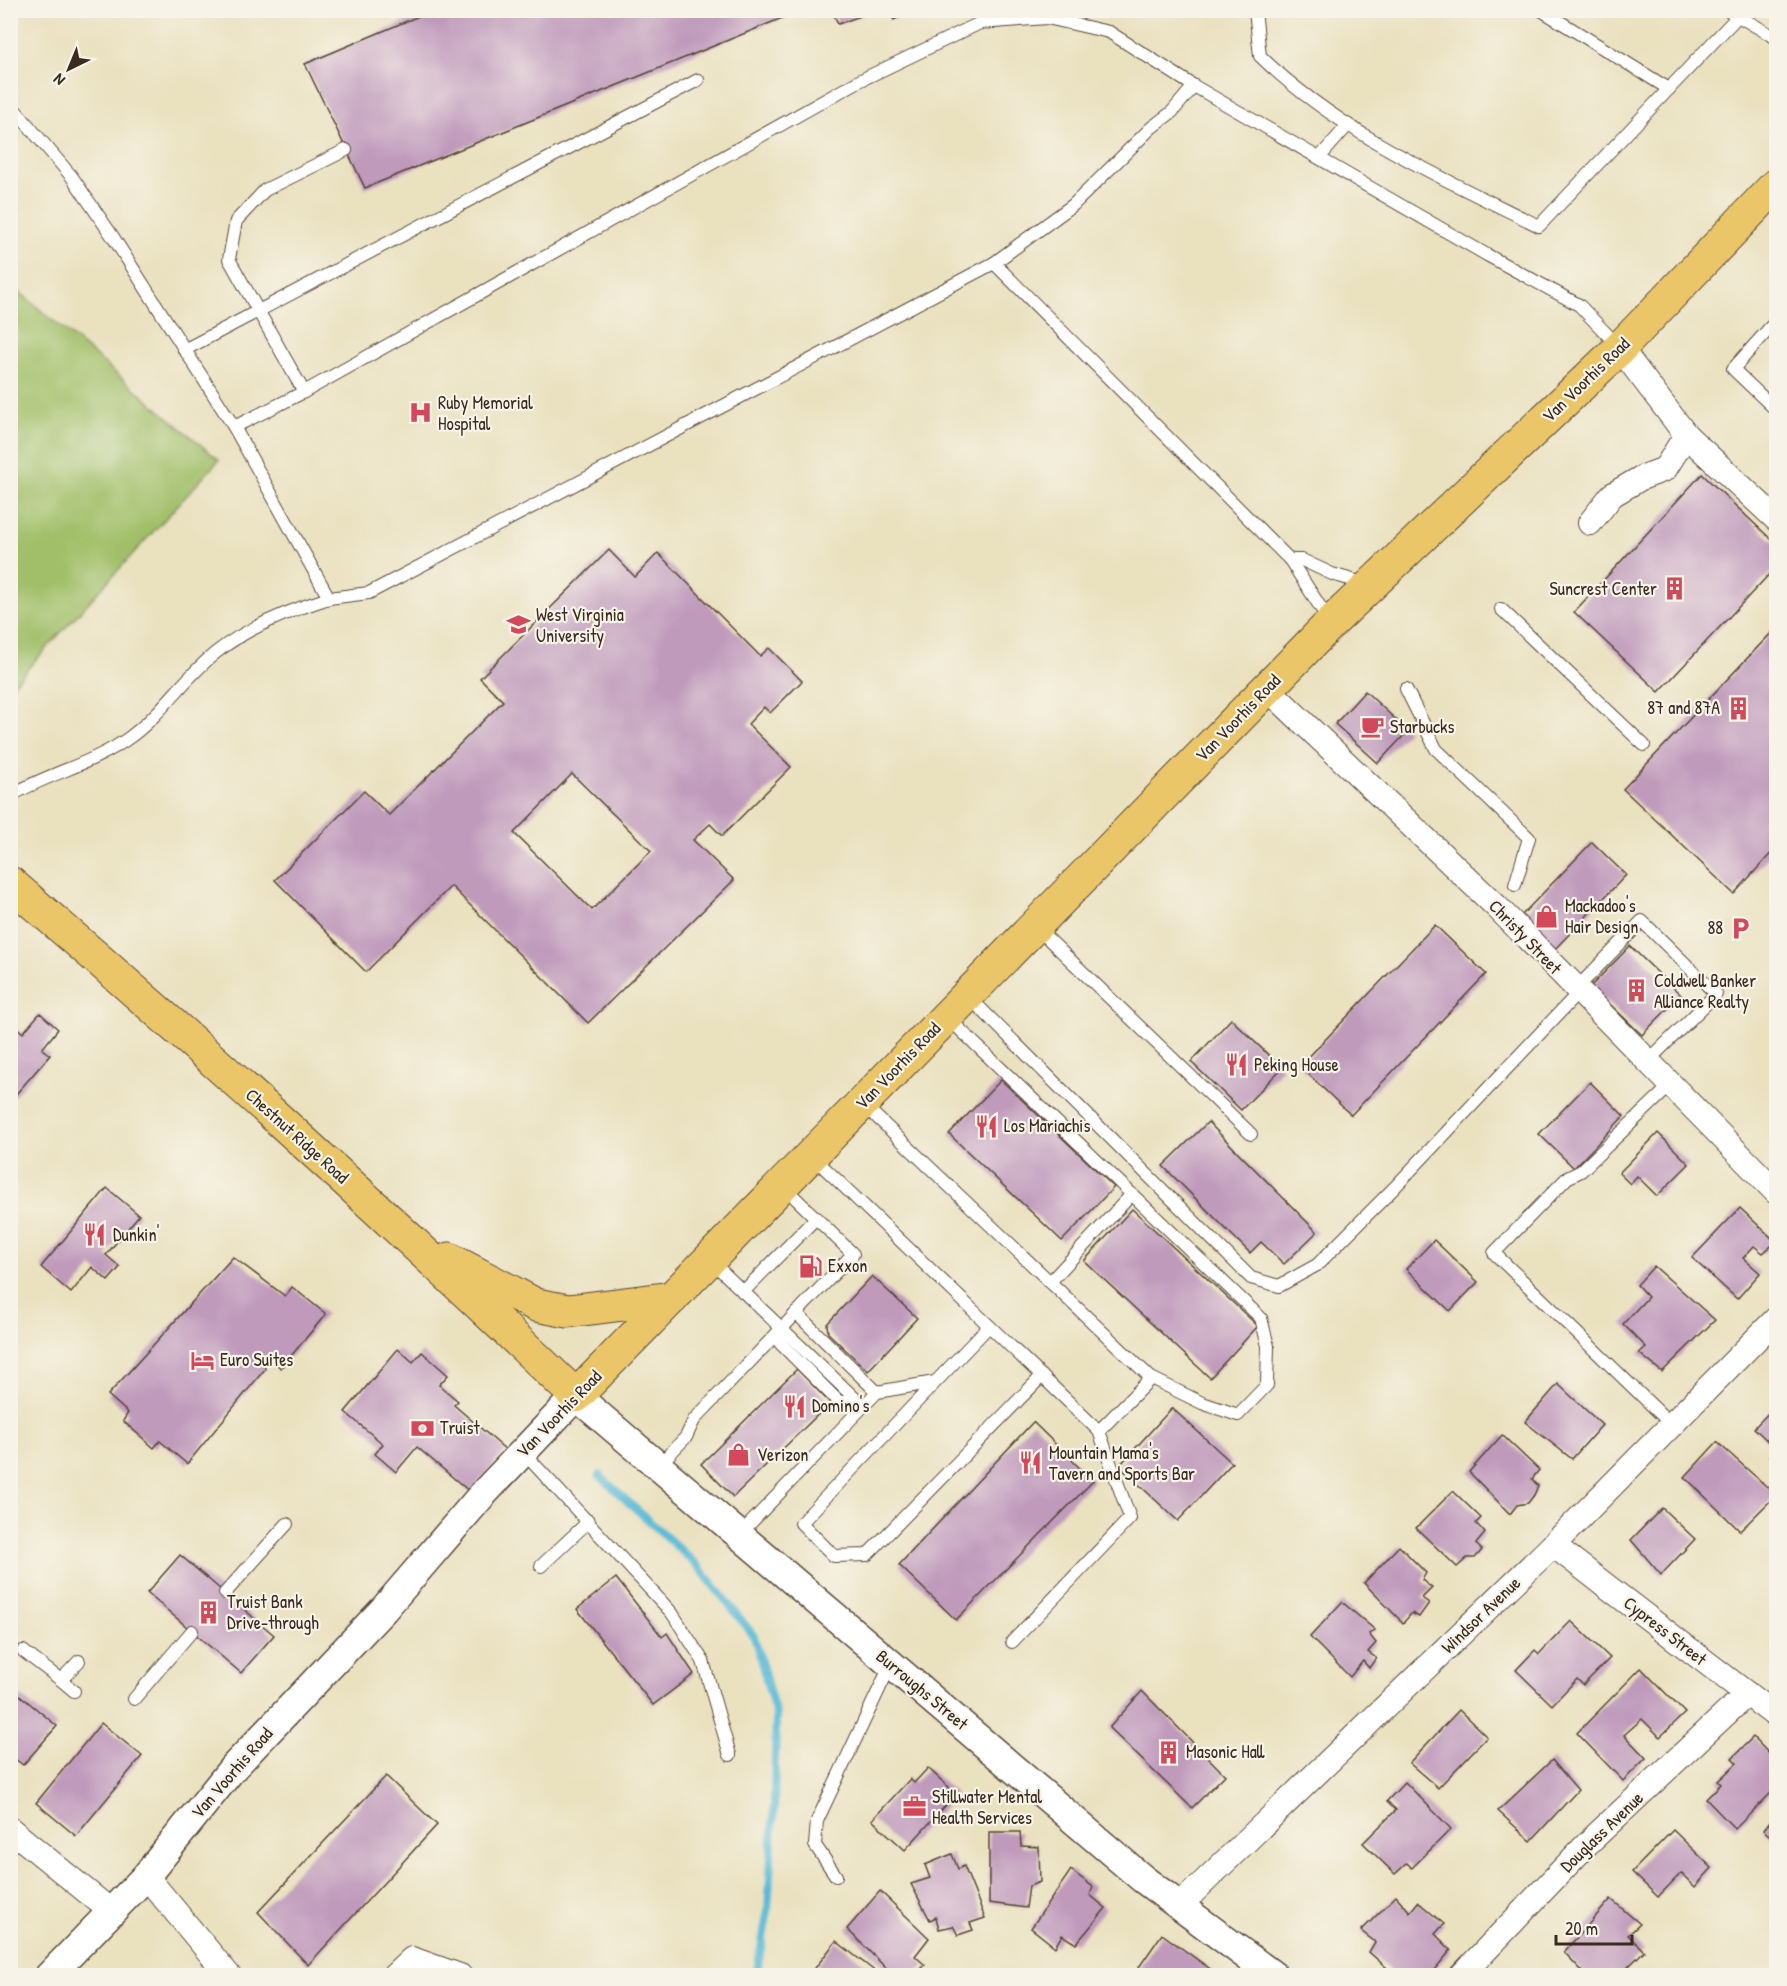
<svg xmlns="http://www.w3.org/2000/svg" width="1787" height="1986" viewBox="0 0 1787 1986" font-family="'Patrick Hand',sans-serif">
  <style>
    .green { fill: #a0bf68; stroke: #6e7443; stroke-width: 1.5 }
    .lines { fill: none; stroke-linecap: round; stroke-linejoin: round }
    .stream { stroke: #56b9d5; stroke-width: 8 }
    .building { fill: #bf9abb; fill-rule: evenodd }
    .service-casing { stroke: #554536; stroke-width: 14 }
    .minor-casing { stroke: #554536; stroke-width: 26 }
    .tertiary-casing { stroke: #554536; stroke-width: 31 }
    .primary-casing { stroke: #554536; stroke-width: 35 }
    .service { stroke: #fff; stroke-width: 12 }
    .minor { stroke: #fff; stroke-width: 24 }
    .tertiary { stroke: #fff; stroke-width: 28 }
    .primary { stroke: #ebc669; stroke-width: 33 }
    .labels { text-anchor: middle; stroke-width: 4.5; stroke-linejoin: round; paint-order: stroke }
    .street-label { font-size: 18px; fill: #3b2a1e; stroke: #f7f3e8 }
    .poi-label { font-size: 18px; fill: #3b2a1e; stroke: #f7f3e8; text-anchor: start }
  </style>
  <rect width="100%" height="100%" fill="#f7f3e8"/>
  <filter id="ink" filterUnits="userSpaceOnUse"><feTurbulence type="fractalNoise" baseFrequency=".0167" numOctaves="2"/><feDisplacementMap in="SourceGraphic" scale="12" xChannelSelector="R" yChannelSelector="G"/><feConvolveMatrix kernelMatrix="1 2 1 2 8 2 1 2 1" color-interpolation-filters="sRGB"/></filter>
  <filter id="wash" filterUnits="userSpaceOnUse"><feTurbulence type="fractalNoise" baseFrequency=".008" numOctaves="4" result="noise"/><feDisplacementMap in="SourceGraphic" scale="24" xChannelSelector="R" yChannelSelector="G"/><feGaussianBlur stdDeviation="1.35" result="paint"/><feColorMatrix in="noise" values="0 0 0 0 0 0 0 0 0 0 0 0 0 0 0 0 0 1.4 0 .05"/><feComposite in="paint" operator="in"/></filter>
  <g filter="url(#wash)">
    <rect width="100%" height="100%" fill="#eae1bf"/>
    <polygon class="green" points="11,285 219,460 11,687 10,687"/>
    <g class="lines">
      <polyline class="stream" points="599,1475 698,1566 754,1636 776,1715 774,1809 768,1910 756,1976"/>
    </g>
    <g id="blocks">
      <g class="building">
        <polygon points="433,10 802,10 365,188 305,64"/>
        <polygon points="832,10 874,10 874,11 838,24"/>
        <polygon points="886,10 911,10 894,20"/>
        <polygon points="1702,474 1776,544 1776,567 1659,692 1574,612"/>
        <path d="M609,550L635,577L658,553L760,656L769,648L802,681L770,713L764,707L748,724L791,767L722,836L710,824L693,840L734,880L588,1023L451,886L366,972L275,880L364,791L389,815L503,701L480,678ZM572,774L651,851L592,910L514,833Z"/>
        <polygon points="1776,628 1776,848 1734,894 1623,789"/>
        <polygon points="1365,691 1408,731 1378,763 1335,724"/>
        <polygon points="1592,842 1626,875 1554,950 1520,917"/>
        <polygon points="1435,925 1486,974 1351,1115 1300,1066"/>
        <polygon points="1630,946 1681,995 1642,1035 1591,986"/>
        <polygon points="40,1013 58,1029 42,1049 50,1055 10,1101 10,1033 16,1027 23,1033"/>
        <polygon points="1231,1019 1282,1068 1241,1110 1191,1062"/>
        <polygon points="1001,1080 1114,1187 1062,1241 949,1134"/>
        <polygon points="1590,1082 1624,1116 1574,1168 1539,1134"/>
        <polygon points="1208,1122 1317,1232 1284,1264 1261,1242 1250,1253 1163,1166"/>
        <polygon points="1658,1133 1689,1164 1657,1196 1637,1176 1630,1184 1619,1173"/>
        <polygon points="107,1188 139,1215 106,1255 120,1267 108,1281 92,1267 71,1293 41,1267"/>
        <polygon points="1740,1208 1776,1242 1763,1253 1754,1246 1743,1258 1760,1273 1737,1299 1692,1258"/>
        <polygon points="1132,1209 1258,1326 1210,1378 1084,1261"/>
        <polygon points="1434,1240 1478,1282 1450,1311 1406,1269"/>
        <polygon points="233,1257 285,1296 292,1287 326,1314 281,1368 268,1358 263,1362 265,1369 187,1464 160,1441 154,1448 123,1421 128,1413 108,1395"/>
        <polygon points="1654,1266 1715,1320 1662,1372 1639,1353 1646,1347 1623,1324 1648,1297 1637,1285"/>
        <polygon points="872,1276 917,1318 868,1371 828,1333 827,1324"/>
        <polygon points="398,1349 413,1362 422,1352 448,1375 439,1385 458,1401 454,1405 506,1450 470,1492 417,1447 396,1472 375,1454 383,1444 345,1412"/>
        <polygon points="797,1369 830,1403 733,1497 701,1464"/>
        <polygon points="1558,1384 1602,1425 1572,1459 1525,1422"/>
        <polygon points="1776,1405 1776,1464 1769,1456 1776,1449 1754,1428"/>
        <polygon points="1172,1408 1232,1463 1178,1521 1119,1466"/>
        <polygon points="1033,1422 1093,1481 956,1620 899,1565"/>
        <polygon points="1502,1435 1539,1470 1532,1479 1538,1486 1534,1495 1528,1503 1517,1505 1510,1514 1469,1472"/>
        <polygon points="1717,1442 1776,1495 1740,1531 1685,1477"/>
        <polygon points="1453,1491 1481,1518 1476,1523 1485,1533 1476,1544 1482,1550 1475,1558 1467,1558 1457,1567 1416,1528"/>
        <polygon points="1662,1508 1695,1539 1661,1575 1631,1540"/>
        <polygon points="1399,1546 1426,1573 1422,1580 1432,1588 1422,1598 1429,1603 1419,1617 1412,1613 1403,1623 1364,1583"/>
        <polygon points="180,1555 274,1635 241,1673 147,1593"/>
        <polygon points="616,1578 662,1637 667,1633 694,1674 653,1705 577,1609"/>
        <polygon points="1342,1602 1375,1630 1369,1634 1376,1643 1368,1652 1376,1658 1369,1668 1363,1661 1350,1677 1310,1637"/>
        <polygon points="1571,1621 1610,1658 1583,1685 1577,1679 1552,1705 1516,1670 1535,1650 1539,1654"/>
        <polygon points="1641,1668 1685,1713 1660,1737 1642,1719 1624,1735 1646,1758 1623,1781 1577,1733"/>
        <polygon points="10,1687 57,1726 23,1765 10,1755"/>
        <polygon points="1142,1691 1225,1775 1192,1808 1109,1728"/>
        <polygon points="1459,1710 1487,1737 1438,1788 1409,1763"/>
        <polygon points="101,1723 142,1756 76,1836 36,1803"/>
        <polygon points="1753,1737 1776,1761 1776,1788 1735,1829 1706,1799 1721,1784 1718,1781 1737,1763 1732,1758"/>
        <polygon points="1552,1760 1578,1790 1531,1841 1498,1811"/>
        <polygon points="928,1768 956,1794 905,1850 872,1820 910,1779 914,1783"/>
        <polygon points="386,1776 437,1825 308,1965 258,1912"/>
        <polygon points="1405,1782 1451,1829 1412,1868 1407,1863 1395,1874 1363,1843 1396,1810 1387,1801"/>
        <polygon points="1776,1813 1776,1841 1763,1830"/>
        <polygon points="1673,1830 1712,1868 1695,1887 1681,1873 1658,1897 1632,1872"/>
        <polygon points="989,1832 1020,1832 1021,1846 1039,1847 1040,1882 1029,1886 1026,1908 989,1903"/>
        <polygon points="952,1854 958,1869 964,1866 985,1918 970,1923 973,1930 958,1935 953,1926 939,1929 936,1917 930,1920 911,1884 930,1878 925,1865"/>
        <polygon points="1071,1870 1093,1887 1090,1895 1106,1908 1076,1944 1062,1935 1055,1947 1031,1928"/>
        <polygon points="880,1891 929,1938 915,1956 925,1965 914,1976 910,1972 907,1976 894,1976 847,1929"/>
        <polygon points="1396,1896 1410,1912 1418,1902 1444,1924 1435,1934 1451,1950 1429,1976 1414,1976 1409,1971 1405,1976 1396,1976 1369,1952 1375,1942 1361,1931"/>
        <polygon points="1611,1899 1640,1924 1628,1935 1644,1951 1619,1976 1598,1976 1595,1973 1587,1976 1564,1952"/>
        <polygon points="1162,1934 1213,1971 1210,1976 1142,1976 1145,1971 1139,1967"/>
        <polygon points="836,1941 881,1976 809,1976"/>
      </g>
    </g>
  </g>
  <g filter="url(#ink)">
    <use href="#blocks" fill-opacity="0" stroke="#554536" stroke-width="1.5"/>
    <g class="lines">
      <defs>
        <g id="service">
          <path d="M1255,10L1260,56C1338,132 1442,178 1539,226L1738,16"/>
          <polyline points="1541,10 1669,89"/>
          <polyline points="1728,10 1776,38"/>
          <polyline points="10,104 72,177 113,237 234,427 329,598 369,593 994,263 1073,205 1151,128 1172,112 1194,86"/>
          <polyline points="1320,157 1348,125"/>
          <polyline points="994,263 1290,560 1330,622"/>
          <polyline points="1776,321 1733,369 1776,410"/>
          <polyline points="184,350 698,80"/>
          <polyline points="304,392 229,259 236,221 265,190 346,150"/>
          <polyline points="234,427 304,392 859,81 980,23 1047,18 1109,32 1194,86 1487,255 1579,305 1619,347"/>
          <polyline points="1290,560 1302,560 1332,574 1366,584"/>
          <polyline points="1501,609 1644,745"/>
          <polyline points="1406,689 1436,749 1529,838 1515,885"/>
          <path d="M10,796C48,773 94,764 130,737C163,713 185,676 218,651C250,626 291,610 329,598"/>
          <polyline points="1036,927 1251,1134"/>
          <polyline points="1576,989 1642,921 1716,994 1648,1061"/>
          <polyline points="968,996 1251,1278 1279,1286 1317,1265 1394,1188 1579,992"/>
          <polyline points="948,1018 1261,1318 1268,1346 1267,1385 1238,1415 1202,1403 1151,1378"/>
          <polyline points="1671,1085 1581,1171 1567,1178 1494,1253 1672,1425"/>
          <polyline points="812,1156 1099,1431 1151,1378 864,1105"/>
          <polyline points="710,1260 863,1406"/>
          <polyline points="1050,1282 1132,1194"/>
          <polyline points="743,1292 816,1218"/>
          <polyline points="796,1313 877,1392"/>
          <polyline points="989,1326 801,1523 834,1556 867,1555 1042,1376"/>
          <polyline points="781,1328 780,1343 838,1401 862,1406"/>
          <polyline points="523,1452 672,1613 703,1661 730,1755"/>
          <polyline points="658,1466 686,1437 694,1420 853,1254 783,1186"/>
          <polyline points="739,1535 877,1392 935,1382"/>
          <polyline points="541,1566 589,1521"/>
          <polyline points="225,1593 287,1524"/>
          <polyline points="1012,1642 1130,1518 1099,1431"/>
          <polyline points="23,1651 61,1680"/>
          <polyline points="74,1691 61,1680 79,1661"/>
          <polyline points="134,1699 192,1631"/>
          <polyline points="836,1876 815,1845 817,1821 891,1664"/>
        </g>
        <g id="minor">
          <polyline points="1620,348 1686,435 1776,519"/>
          <polyline points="1590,523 1612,495 1641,478 1665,469 1686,435"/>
          <polyline points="1267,688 1496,906 1776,1192"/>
          <polyline points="1553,1545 1776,1716"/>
          <polyline points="10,1829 112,1912"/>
          <polyline points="146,1876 229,1976"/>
          <polyline points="1179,1906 1553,1545 1776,1319"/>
          <polyline points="394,1976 412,1959 460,1976"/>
          <polyline points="1461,1976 1587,1844 1747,1694"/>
        </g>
        <polyline id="tertiary" points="49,1976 146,1876 232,1769 384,1609 482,1495 576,1396 1143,1879 1274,1976"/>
        <g id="primary">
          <path d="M10,883C204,1049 392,1220 576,1396L1331,623L1620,348L1776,185"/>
          <polyline points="449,1259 536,1305 568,1311 672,1298"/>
        </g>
      </defs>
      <use href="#service" class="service-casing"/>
      <use href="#minor" class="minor-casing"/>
      <use href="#tertiary" class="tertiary-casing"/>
      <use href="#primary" class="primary-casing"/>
      <use href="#service" class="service"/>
      <use href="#minor" class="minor"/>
      <use href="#tertiary" class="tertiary"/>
      <use href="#primary" class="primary"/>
    </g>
  </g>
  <defs>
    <symbol id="hospital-bare" viewBox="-9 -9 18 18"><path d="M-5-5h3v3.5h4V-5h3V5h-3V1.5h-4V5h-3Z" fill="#d1495b" stroke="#f7f3e8" stroke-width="2.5" paint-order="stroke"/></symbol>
    <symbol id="building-bare" viewBox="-9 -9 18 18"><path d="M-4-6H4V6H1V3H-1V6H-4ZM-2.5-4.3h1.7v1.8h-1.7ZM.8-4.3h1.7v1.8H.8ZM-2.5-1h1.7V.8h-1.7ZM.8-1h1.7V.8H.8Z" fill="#d1495b" stroke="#f7f3e8" stroke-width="2.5" paint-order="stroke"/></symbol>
    <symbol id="university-bare" viewBox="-9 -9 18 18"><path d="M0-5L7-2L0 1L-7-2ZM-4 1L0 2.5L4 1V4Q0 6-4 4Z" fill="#d1495b" stroke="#f7f3e8" stroke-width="2.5" paint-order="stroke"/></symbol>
    <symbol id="cafe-bare" viewBox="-9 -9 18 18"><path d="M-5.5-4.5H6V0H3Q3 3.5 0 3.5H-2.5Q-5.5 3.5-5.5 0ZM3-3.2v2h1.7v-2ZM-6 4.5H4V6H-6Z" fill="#d1495b" stroke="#f7f3e8" stroke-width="2.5" paint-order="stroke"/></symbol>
    <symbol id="shop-bare" viewBox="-9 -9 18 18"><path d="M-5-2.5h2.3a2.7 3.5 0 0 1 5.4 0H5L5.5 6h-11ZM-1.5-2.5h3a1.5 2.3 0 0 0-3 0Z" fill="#d1495b" stroke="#f7f3e8" stroke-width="2.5" paint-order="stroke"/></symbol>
    <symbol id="parking-bare" viewBox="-9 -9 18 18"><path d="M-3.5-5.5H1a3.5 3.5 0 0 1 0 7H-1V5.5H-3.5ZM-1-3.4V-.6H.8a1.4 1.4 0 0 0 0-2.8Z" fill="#d1495b" stroke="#f7f3e8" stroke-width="2.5" paint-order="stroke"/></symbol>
    <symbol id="restaurant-bare" viewBox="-9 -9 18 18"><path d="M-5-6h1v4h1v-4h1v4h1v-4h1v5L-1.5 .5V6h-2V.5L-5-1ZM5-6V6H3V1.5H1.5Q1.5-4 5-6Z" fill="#d1495b" stroke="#f7f3e8" stroke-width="2.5" paint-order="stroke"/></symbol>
    <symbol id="fuel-bare" viewBox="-9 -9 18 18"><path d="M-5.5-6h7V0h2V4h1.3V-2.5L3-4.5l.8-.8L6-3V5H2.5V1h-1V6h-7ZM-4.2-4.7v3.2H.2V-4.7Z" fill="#d1495b" stroke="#f7f3e8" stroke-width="2.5" paint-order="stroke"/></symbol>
    <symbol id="hotel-bare" viewBox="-9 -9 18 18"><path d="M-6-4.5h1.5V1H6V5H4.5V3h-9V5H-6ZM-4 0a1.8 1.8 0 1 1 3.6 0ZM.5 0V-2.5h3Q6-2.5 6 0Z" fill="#d1495b" stroke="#f7f3e8" stroke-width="2.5" paint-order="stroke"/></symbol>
    <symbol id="bank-bare" viewBox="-9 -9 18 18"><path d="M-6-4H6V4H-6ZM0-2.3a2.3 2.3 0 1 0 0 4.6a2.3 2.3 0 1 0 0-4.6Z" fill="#d1495b" stroke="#f7f3e8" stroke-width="2.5" paint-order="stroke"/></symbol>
    <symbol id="office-bare" viewBox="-9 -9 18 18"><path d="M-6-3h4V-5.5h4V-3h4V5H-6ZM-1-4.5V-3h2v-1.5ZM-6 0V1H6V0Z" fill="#d1495b" stroke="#f7f3e8" stroke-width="2.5" paint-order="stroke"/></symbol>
  </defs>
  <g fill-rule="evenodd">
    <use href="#hospital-bare" x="404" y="396" width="33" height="33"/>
    <use href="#building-bare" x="1658" y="572" width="33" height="33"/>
    <use href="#university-bare" x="502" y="608" width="33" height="33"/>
    <use href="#building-bare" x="1722" y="692" width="33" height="33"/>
    <use href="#cafe-bare" x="1356" y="710" width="33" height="33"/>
    <use href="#shop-bare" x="1530" y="900" width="33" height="33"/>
    <use href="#parking-bare" x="1724" y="912" width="33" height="33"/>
    <use href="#building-bare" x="1620" y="974" width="33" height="33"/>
    <use href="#restaurant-bare" x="1220" y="1048" width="33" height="33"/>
    <use href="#restaurant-bare" x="970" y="1110" width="33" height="33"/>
    <use href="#restaurant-bare" x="78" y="1218" width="33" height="33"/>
    <use href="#fuel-bare" x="794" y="1250" width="33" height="33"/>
    <use href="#hotel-bare" x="186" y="1344" width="33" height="33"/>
    <use href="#restaurant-bare" x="778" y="1390" width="33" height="33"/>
    <use href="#bank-bare" x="406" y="1412" width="33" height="33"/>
    <use href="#shop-bare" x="722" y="1438" width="33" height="33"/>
    <use href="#restaurant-bare" x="1014" y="1446" width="33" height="33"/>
    <use href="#building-bare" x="192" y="1596" width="33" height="33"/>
    <use href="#building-bare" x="1152" y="1736" width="33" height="33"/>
    <use href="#office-bare" x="898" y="1790" width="33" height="33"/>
  </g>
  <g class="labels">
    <g class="street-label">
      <text transform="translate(1586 380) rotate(-44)" y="6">Van Voorhis Road</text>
      <text transform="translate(1238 718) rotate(-46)" y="6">Van Voorhis Road</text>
      <text transform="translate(1525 937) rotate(46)" y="6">Christy Street</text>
      <text transform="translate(898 1066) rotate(-46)" y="6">Van Voorhis Road</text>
      <text transform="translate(297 1136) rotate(42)" y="6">Chestnut Ridge Road</text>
      <text transform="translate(559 1414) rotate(-46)" y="6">Van Voorhis Road</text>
      <text transform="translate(1481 1615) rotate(-44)" y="6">Windsor Avenue</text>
      <text transform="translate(1665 1631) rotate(38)" y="6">Cypress Street</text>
      <text transform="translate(922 1690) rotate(40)" y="6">Burroughs Street</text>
      <text transform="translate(232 1773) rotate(-49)" y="6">Van Voorhis Road</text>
      <text transform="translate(1602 1832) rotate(-44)" y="6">Douglass Avenue</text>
    </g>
    <g class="poi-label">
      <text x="438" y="409">Ruby Memorial<tspan x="438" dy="21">Hospital</tspan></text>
      <text x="1657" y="595" text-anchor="end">Suncrest Center</text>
      <text x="536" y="621">West Virginia<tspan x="536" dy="21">University</tspan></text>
      <text x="1720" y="714" text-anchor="end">87 and 87A</text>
      <text x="1390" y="733">Starbucks</text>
      <text x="1565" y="912">Mackadoo's<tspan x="1565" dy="21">Hair Design</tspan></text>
      <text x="1723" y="934" text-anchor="end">88</text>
      <text x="1654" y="987">Coldwell Banker<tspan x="1654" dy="21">Alliance Realty</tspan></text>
      <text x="1254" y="1071">Peking House</text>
      <text x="1004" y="1132">Los Mariachis</text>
      <text x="113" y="1241">Dunkin'</text>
      <text x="828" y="1272">Exxon</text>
      <text x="220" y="1366">Euro Suites</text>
      <text x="812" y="1412">Domino's</text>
      <text x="440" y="1434">Truist</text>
      <text x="1049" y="1459">Mountain Mama's<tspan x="1049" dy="21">Tavern and Sports Bar</tspan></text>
      <text x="757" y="1461">Verizon</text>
      <text x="227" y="1608">Truist Bank<tspan x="227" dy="21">Drive-through</tspan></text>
      <text x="1186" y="1758">Masonic Hall</text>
      <text x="932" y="1803">Stillwater Mental<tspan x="932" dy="21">Health Services</tspan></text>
    </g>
  </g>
  <rect width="1787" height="1986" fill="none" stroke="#f7f3e8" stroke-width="36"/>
  <g transform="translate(69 69) rotate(223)" stroke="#f7f3e8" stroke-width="4.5" paint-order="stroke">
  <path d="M0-4.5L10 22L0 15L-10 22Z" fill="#3b2a1e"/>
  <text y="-9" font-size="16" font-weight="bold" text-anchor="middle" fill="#3b2a1e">N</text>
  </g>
  <path d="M1556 1935v9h76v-9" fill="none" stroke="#3b2a1e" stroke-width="3"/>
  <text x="1565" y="1935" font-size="18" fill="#3b2a1e" stroke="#f7f3e8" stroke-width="4.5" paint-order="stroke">20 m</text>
</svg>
